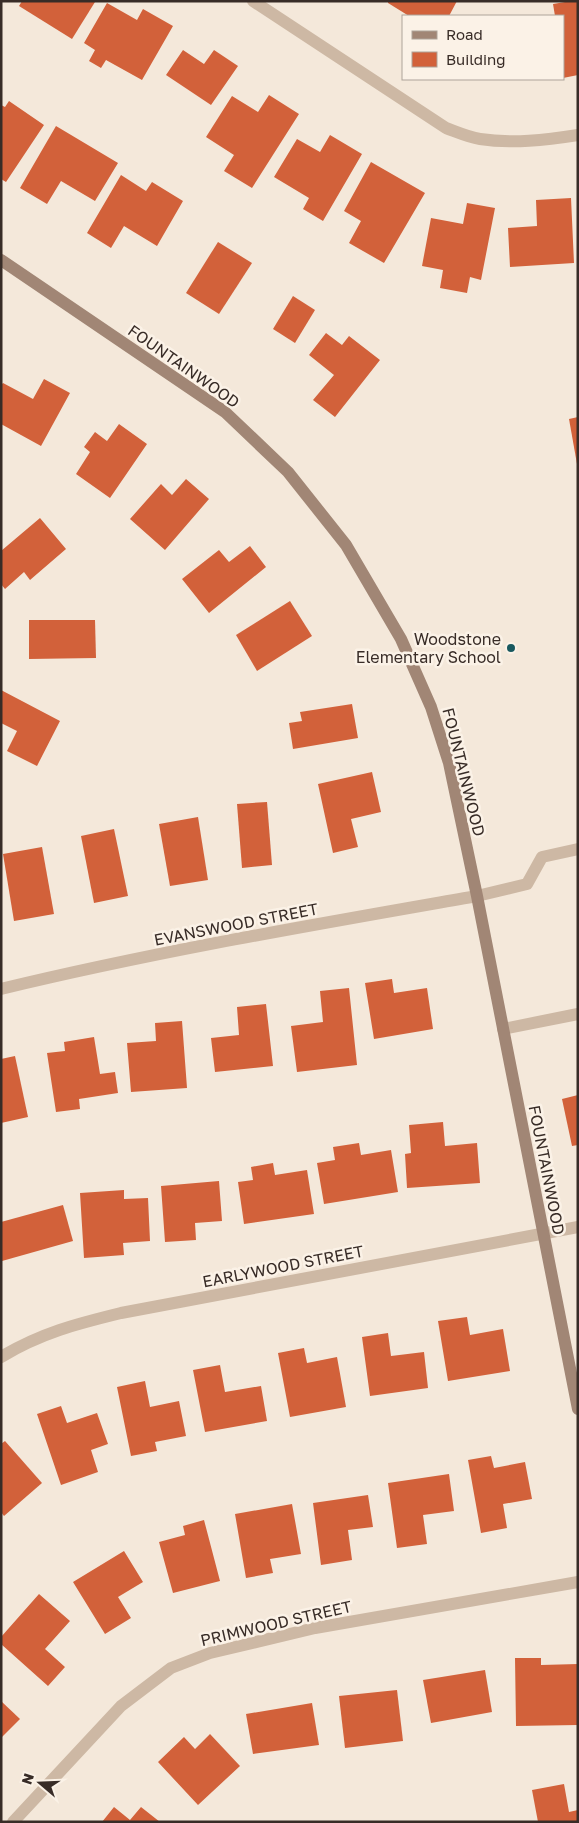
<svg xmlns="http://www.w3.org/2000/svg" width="579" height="1823" viewBox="0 0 579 1823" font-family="'Golos Text',sans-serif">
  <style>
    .building { fill: #d2613a }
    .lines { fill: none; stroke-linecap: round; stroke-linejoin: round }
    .lane { stroke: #cdb8a4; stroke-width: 12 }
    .street { stroke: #cdb8a4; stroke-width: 12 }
    .secondary { stroke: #a18675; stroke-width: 12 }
    .poi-dot { fill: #18585e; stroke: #fbf2e7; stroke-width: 2 }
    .labels { text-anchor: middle; stroke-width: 5; stroke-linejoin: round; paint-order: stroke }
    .street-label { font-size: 16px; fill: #382c27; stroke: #fbf2e7 }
    .poi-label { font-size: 16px; fill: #382c27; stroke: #fbf2e7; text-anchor: end }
  </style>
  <rect width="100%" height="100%" fill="#f4e8da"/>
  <g class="building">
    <polygon points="22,1 94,1 95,2 72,39 19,6"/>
    <polygon points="388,1 457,1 449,16 409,16 388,3"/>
    <polygon points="571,1 578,1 578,75 563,78 563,16 555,16 553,4"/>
    <polygon points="107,3 137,20 143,9 173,26 142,80 106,60 101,68 89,61 95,50 84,43"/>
    <polygon points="183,50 204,64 214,50 238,66 211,105 166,75"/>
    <polygon points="269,95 299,114 252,188 224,171 234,155 206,137 232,96 258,112"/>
    <polygon points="9,101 44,125 6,182 1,179 1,105 5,107"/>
    <polygon points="56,126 118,163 95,201 61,181 47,204 20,188"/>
    <polygon points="330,135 362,154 323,221 303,209 309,198 274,177 297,139 320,152"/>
    <polygon points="371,162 425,193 384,263 349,243 361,221 344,211"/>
    <polygon points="121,175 146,191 152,182 183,201 157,246 124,226 111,248 87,233"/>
    <polygon points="571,198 574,263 510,267 508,228 537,226 536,200"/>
    <polygon points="467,203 495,208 481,280 470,277 467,293 440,288 443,270 422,266 431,218 463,224"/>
    <polygon points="218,242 252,263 219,314 186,293"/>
    <polygon points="293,296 315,310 295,343 273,329"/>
    <polygon points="326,333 342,345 349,336 380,360 335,417 313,400 334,375 309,355"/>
    <polygon points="44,379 70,393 41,446 1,424 1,385 3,383 33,399"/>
    <polygon points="578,417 578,464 577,464 569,419"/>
    <polygon points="119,424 147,444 110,498 76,474 90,452 84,447 95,432 107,441"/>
    <polygon points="186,479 209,499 165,550 130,519 161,484 172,495"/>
    <polygon points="40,518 66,549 30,580 24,572 5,589 1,584 1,551"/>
    <polygon points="250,546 266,567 209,613 182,579 219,550 229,562"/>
    <polygon points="290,601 312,636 257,671 236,635"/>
    <polygon points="29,620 95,620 96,658 29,659"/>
    <polygon points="1,690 60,721 37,766 7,751 17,731 1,723"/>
    <polygon points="352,704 358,738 293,749 289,723 302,721 300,712"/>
    <polygon points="372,772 381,812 351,819 358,847 333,853 318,784"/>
    <polygon points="267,802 272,865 242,868 237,804"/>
    <polygon points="198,817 208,880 170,886 159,824"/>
    <polygon points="114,829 128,896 94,903 81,836"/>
    <polygon points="42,847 54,914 14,921 3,854"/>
    <polygon points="392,979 394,993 427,988 433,1029 374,1039 365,983"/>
    <polygon points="349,988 357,1065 297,1072 291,1026 323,1022 320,991"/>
    <polygon points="266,1004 273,1066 215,1072 211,1038 239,1035 237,1007"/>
    <polygon points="182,1021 187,1088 131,1092 127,1043 156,1041 155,1023"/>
    <polygon points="94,1037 100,1074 115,1072 118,1093 79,1099 80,1109 56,1112 47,1053 65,1051 64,1042"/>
    <polygon points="15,1056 28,1117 1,1123 1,1059"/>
    <polygon points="578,1095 578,1145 572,1146 562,1099"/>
    <polygon points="443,1122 445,1146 477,1143 480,1183 407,1188 405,1154 411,1153 409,1125"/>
    <polygon points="359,1143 361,1155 391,1150 398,1192 324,1204 317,1163 335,1160 333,1147"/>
    <polygon points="273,1163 275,1175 307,1170 314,1214 244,1224 238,1182 253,1180 251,1167"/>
    <polygon points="219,1181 222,1221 195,1223 196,1240 165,1242 161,1186"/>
    <polygon points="124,1190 124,1199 148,1198 150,1241 123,1243 124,1255 84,1258 80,1193"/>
    <polygon points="63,1205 73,1241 2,1261 1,1222"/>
    <polygon points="467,1317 470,1335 503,1329 510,1371 448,1381 438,1321"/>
    <polygon points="388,1333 391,1356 424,1352 428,1388 370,1396 362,1337"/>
    <polygon points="304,1348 307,1363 337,1357 346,1407 290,1417 278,1353"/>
    <polygon points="220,1365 225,1392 261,1386 267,1421 205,1432 193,1370"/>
    <polygon points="145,1381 150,1407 179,1401 186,1436 155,1442 157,1451 131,1456 117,1387"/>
    <polygon points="61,1406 67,1423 97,1413 108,1444 91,1450 98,1472 61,1485 37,1414"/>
    <polygon points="5,1441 42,1483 4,1516 1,1512 1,1444"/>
    <polygon points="491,1456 494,1468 525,1462 532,1499 503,1504 507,1528 481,1533 468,1460"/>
    <polygon points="449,1474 454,1511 423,1515 427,1544 397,1548 388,1483"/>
    <polygon points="368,1495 373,1527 348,1530 352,1560 321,1565 313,1503"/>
    <polygon points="292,1504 301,1554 270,1559 273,1573 246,1578 235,1514"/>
    <polygon points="204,1520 220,1581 173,1593 159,1542 185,1535 183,1526"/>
    <polygon points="124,1551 143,1582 118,1597 131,1618 105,1634 73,1582"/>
    <polygon points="39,1594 70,1621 45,1649 65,1667 48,1686 1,1644 1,1637"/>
    <polygon points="515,1658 541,1658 541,1665 578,1664 578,1725 516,1726"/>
    <polygon points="485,1670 492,1712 431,1723 423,1680"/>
    <polygon points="397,1690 403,1741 345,1748 339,1696"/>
    <polygon points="1,1701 20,1719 1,1738"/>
    <polygon points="312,1703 319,1745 253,1754 246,1714"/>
    <polygon points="210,1734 240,1766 198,1805 158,1762 184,1737 195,1749"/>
    <polygon points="564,1784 569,1812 578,1810 578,1822 538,1822 532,1790"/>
    <polygon points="114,1807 130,1820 141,1807 160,1822 102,1822"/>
  </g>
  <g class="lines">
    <g class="lane">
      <polyline points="477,896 527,884 542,857 578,849"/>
      <polyline points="503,1029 578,1014"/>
    </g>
    <g class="street">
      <path d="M253,1L446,128C457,132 468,137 480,139C512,144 546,140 578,135"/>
      <path d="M1,989C158,951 318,924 477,896"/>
      <path d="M1,1357C41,1333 76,1324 121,1313L578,1227"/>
      <polyline points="13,1822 121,1706 171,1668 210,1653 315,1628 578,1582"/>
    </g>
    <polyline class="secondary" points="1,260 225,412 288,472 346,545 401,639 431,707 449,763 477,896 578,1409"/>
  </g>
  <circle class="poi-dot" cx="511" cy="648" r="5"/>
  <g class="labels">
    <g class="street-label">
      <text transform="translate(184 366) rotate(35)" y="6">FOUNTAINWOOD</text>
      <text transform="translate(464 772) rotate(76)" y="6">FOUNTAINWOOD</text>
      <text transform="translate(236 924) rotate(-11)" y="6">EVANSWOOD STREET</text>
      <text transform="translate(547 1170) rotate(79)" y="6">FOUNTAINWOOD</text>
      <text transform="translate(283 1266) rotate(-11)" y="6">EARLYWOOD STREET</text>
      <text transform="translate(276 1623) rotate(-13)" y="6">PRIMWOOD STREET</text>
    </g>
    <g class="poi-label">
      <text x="501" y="645">Woodstone<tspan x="501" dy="18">Elementary School</tspan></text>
    </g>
  </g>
  <rect width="579" height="1823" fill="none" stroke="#382c27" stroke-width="5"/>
  <rect x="402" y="15" width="162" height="65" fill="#fbf2e7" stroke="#ada39a"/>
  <rect x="412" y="31" width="25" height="8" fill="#a18675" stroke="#ada39a"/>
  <text x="446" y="40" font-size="15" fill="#382c27">Road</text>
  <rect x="412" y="52" width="25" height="15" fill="#d2613a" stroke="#ada39a"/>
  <text x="446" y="65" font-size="15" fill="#382c27">Building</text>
  <g transform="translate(40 1783) rotate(289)" stroke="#fbf2e7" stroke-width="4" paint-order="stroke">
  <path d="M0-4L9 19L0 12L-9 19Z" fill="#382c27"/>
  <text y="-8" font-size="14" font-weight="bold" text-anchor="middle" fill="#382c27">N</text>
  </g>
</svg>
